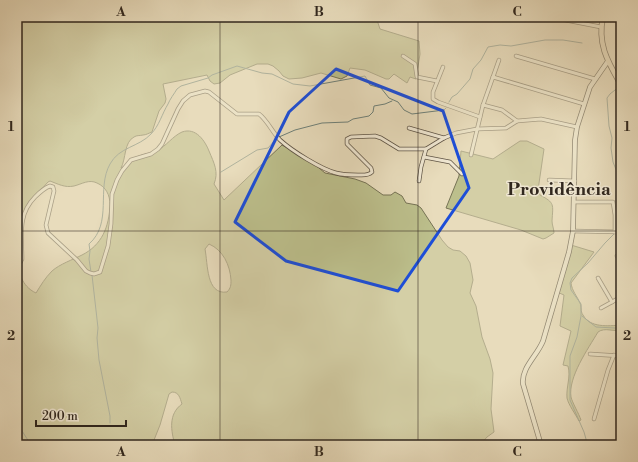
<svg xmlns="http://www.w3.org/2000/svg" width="638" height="462" viewBox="0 0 638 462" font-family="'Libre Bodoni',serif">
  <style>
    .green { fill: #bcbf8c; stroke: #767355; fill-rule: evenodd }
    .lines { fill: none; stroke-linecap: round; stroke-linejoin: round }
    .stream { stroke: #6e8079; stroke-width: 1 }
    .street-casing { stroke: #5e5446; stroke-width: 4.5 }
    .secondary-casing { stroke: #30271e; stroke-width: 5.5 }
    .primary-casing { stroke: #30271e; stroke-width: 6 }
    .street { stroke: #f0e8d3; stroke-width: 3 }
    .secondary { stroke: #f0e8d3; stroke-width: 4 }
    .primary { stroke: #e8dcbc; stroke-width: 4.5 }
    .marked { fill: none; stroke: #1d4ed8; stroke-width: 3; stroke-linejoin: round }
    .grid { fill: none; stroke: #30271e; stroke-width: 1; stroke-opacity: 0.55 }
    .labels { text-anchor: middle; stroke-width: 3; stroke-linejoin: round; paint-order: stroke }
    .district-label { font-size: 18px; font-weight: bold; fill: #30271e; stroke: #f0e8d3 }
    .neatline { fill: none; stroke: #30271e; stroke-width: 1.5 }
    .grid-label { font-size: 13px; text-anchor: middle; font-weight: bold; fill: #30271e }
  </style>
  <rect width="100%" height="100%" fill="#e8dcbc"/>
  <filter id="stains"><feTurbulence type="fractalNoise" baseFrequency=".005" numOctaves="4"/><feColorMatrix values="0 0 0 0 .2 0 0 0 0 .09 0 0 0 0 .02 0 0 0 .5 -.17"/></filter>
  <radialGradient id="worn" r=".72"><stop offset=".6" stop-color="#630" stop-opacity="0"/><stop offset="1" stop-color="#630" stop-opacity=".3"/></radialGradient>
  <g class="green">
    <path d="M17,17H376L380,29L419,41L420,54L416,79L410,77L407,83L394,74L389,79H386L365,70L350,68L347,76L341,79L321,73L302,78L289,79L283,76L279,71L273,66L268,64H257L230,75L220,83L214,84L210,81L207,75L163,84L166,99L165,103L159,111L152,132C149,133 146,135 143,135C139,136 137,135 134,137C124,142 126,159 121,168C127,165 133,159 139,156C145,153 152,154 157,151C166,146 173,136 182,132C196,127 205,141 209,151C214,163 219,172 214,184L224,200L282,145L313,163L325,173L355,179L366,183L383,195H391L395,192L402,196L406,203L417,205L421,208L442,240L448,247L453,250L460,251L466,256L470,263L473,280L470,293L476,306L482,337L490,359L493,373L491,409L494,432L487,437L480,445H175C171,431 168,414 182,404C180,398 179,392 172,392L169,394L160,425L152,445H17V256C18,271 21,286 36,293C41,285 45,278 52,271C60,264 72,260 82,255C102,245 109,227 110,205C110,195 106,187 97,183C89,179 82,184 74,186C65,188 58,184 50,181L48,182L36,195L23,216L17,250ZM209,244C223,250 230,265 231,280C231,285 231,288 227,292C206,295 208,264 205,249Z"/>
    <path d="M520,141H527L544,149L538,190L540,195C555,203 553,204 552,221C552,225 554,229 554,233L546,238L543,239L521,230L446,208L459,176L461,151L493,159Z"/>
    <path d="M571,245L594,252L571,283C572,291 577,296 580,303C582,307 580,311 583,315C590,328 608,326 621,325V330C613,332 605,327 598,332C588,349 568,377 571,397C572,402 579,414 581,420L579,421C576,415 568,404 567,398C566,387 571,377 568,366L563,365L571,331L560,326L564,295L557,292Z"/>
  </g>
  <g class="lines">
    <g class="stream">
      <polyline points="449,102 452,97 457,94 470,79 473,69 481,60 488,47 500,45 511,46 545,40 563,40 582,43"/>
      <polyline points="279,137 295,130 322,123 348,122 353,119 369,116 373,112 374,106 385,104 392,101"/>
      <polyline points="221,172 257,150 268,148 276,139"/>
      <polyline points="617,200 621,200"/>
      <polyline points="617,231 619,216 616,202 617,172 613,162 611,148 612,138 609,126 607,98 610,94 620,86"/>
      <path d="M91,272L89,259L90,251L89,244C113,223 96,189 110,164C119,147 139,147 151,134C159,126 162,114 168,104C170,99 174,94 177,89L181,86L208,78L212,75L237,66L262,73L272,74L293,84L310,86L365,76L370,85L381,88L389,98L398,102L404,110L412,114L444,110L446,108"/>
      <polyline points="92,275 98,328 97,338 99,360 110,416 110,423"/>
      <polyline points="582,316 596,327 615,328 621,327"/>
      <polyline points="17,423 31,445"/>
      <polyline points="586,445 586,439 584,432 570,400 570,356 577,337 581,316 581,304 571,290 570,283 572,278 588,263 605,243 615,233"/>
    </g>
    <defs>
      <g id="street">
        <polyline points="550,17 601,27"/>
        <polyline points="403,56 415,64 417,77 437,81"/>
        <polyline points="516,56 595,79"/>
        <polyline points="443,67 433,92 433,99 438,102 480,117"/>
        <polyline points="493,77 584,104"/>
        <polyline points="483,105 502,110 517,121"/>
        <polyline points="409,128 444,138"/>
        <polyline points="471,155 483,105 499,60"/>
        <polyline points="424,157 450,162 462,174"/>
        <polyline points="549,180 575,181"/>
        <polyline points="419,181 421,167 426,149"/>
        <polyline points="575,202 613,202 615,215 615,232"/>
        <polyline points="573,231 621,232"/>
        <polyline points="617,256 621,263"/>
        <path d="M17,264L20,263L22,259C22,237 17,215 35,197C39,193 44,188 50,186L53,187L54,191L46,225L48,233L77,260L86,271L90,273L94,274L100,272L108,246L111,224L112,194L117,180L122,171L131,160L151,154L158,149L162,144L178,109L183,101L190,95L205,91L209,92L237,114H259C268,121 272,132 280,140C292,151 321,169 336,173C343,175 350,175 358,175C363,175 368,176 372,172L371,168L347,144V139L351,137L375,136L381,138L399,149H426L444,138L456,133L477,129L506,128L517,121L541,119L577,127"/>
        <polyline points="598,278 612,302"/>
        <polyline points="601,308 621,297"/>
        <polyline points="590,354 621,356"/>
        <polyline points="594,419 608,370 614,355"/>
      </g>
      <path id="secondary" d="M541,445L523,384C521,368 537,356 543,341L569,252L573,231L575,140L577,127L590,87L608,61"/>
      <path id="primary" d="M603,17C597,44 608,62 621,85"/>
    </defs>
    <use href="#street" class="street-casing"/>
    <use href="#secondary" class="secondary-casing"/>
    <use href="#primary" class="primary-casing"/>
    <use href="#street" class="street"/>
    <use href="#secondary" class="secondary"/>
    <use href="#primary" class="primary"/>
  </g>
  <path d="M0 0H638V462H0ZM336,69L443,111L469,188L398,291L286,261L235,222L289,112Z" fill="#e8dcbc" fill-opacity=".55" fill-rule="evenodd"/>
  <path class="marked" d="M336,69L443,111L469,188L398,291L286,261L235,222L289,112Z"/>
  <path class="grid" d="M220,17V445M418,17V445M17,231H621"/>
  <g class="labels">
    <g class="district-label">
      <text x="559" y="195">Providência</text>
    </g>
  </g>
  <rect width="638" height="462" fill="none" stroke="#e8dcbc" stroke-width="44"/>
  <path d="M36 420v6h90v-6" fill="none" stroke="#30271e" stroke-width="2"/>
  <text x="42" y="420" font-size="12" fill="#30271e" stroke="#f0e8d3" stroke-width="3" paint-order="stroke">200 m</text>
  <rect x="22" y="22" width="594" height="418" class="neatline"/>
  <g class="grid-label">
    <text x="121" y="16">A</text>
    <text x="319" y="16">B</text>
    <text x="517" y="16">C</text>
    <text x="11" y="131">1</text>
    <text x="627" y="131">1</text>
    <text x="11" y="340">2</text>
    <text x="627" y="340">2</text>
    <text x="121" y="456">A</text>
    <text x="319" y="456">B</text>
    <text x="517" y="456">C</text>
  </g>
  <rect width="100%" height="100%" filter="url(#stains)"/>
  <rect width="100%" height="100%" fill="url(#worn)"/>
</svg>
